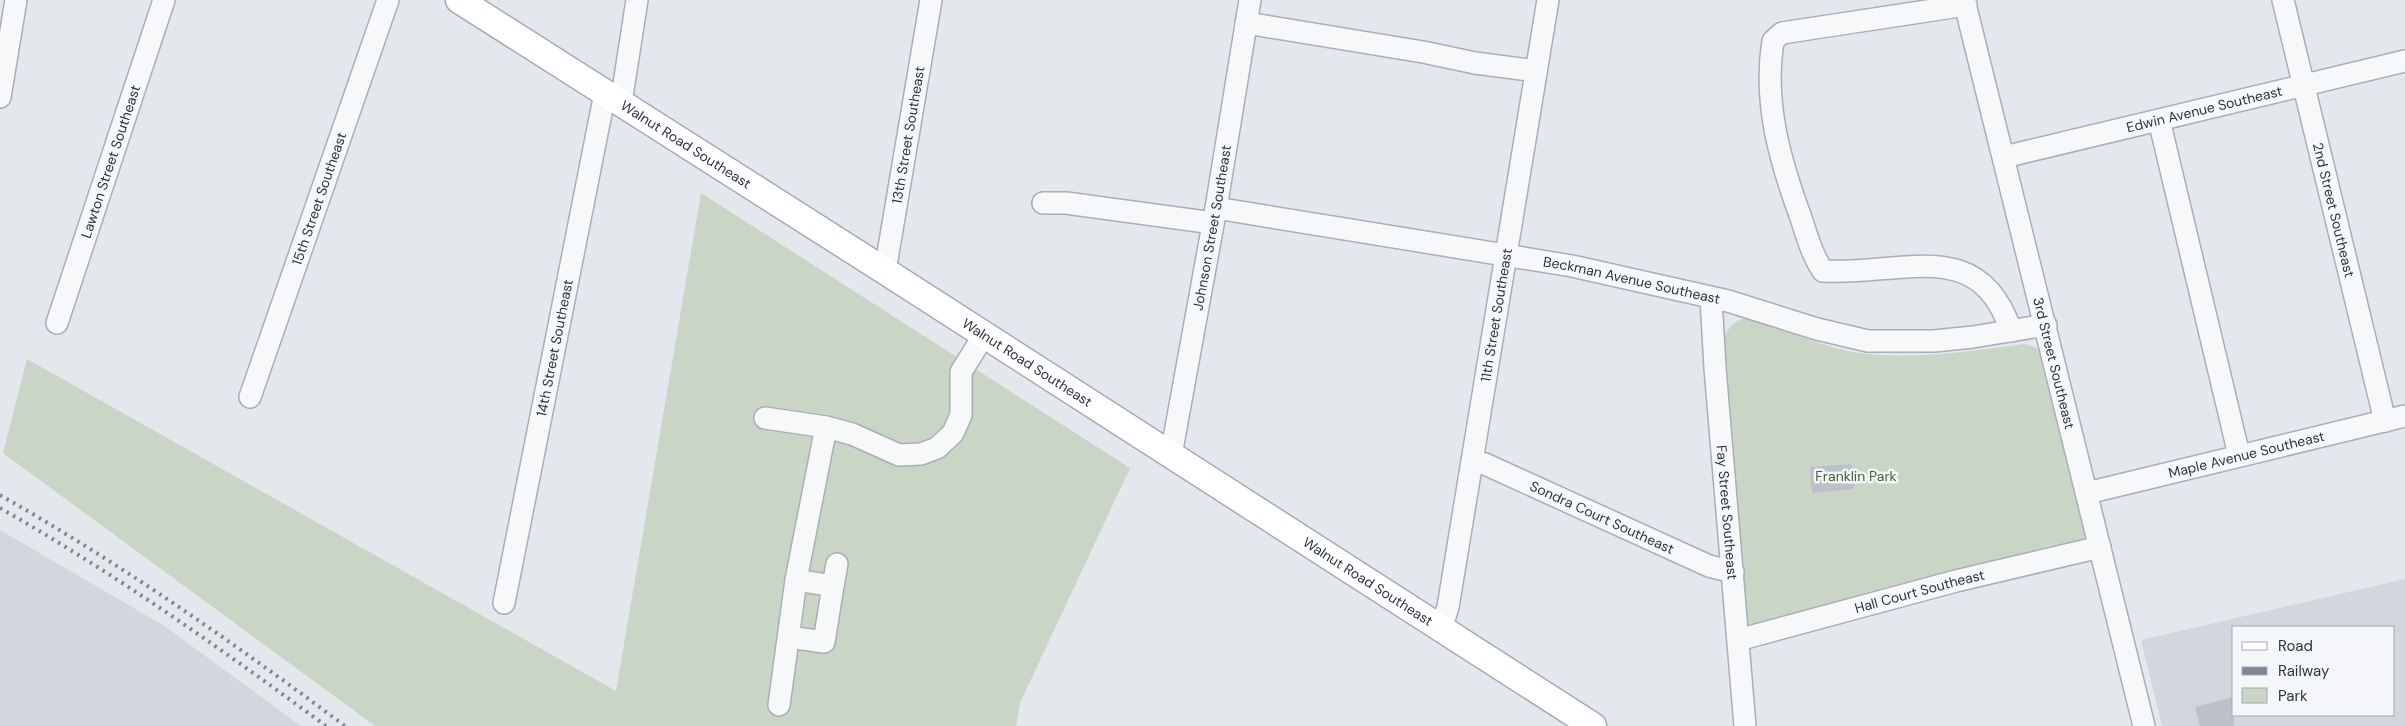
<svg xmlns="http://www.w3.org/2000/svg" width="2405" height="726" viewBox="0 0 2405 726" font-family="'DM Sans',sans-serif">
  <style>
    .built { fill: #d2d6de; fill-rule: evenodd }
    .green { fill: #c9d6c5 }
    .building { fill: #bbc0ca }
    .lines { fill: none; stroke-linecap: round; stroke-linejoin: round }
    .minor-casing { stroke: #a9aeb7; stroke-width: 24 }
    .major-casing { stroke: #a3abb8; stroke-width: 29 }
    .minor { stroke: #f7f8fa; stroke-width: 21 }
    .major { stroke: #fff; stroke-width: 26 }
    .rail { stroke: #7d8696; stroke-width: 4; stroke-dasharray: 2.5 5; stroke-linecap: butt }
    .labels { text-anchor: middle; stroke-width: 5; stroke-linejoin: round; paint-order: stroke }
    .street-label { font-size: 14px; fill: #2b3445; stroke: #f4f6f9 }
    .park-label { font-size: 14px; fill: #3f6138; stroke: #f4f6f9 }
  </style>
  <rect width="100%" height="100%" fill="#e4e7ec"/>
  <g class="built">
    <polygon points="0,530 163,625 301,726 0,726"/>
    <path d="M2405,579V726H2162L2141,640ZM2234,627H2394V715H2234Z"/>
  </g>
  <g class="green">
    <polygon points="701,193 1130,468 1020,703 1016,726 375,726 3,453 27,359 616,691"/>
    <path d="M1752,317C1790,331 1828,351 1869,354C1921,359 1973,351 2025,344L2037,348L2041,354L2088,543L1744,632L1724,337C1731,324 1736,319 1752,317Z"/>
  </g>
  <g class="building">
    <polygon points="1852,464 1854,489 1812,493 1810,467"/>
    <polygon points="2234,697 2234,726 2200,726 2195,707"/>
  </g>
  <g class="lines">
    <defs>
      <g id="minor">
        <path id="s1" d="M1964,0L2144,726"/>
        <path id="s2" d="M2283,0L2385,421"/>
        <path d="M1966,5L1782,33L1773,41C1763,102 1780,161 1801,218C1807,236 1812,255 1823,271C1901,276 1979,234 2011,331"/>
        <polyline points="1246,23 1423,52 1475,63 1536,71"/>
        <polyline points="0,97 16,0"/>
        <polyline points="621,103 637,0"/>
        <polyline points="2159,120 2239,455"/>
        <path id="s3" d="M2004,157L2405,61"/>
        <polyline points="1043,203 1066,203 1213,223"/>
        <path id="s4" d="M1216,208L1572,266L1728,301L1817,329L1868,341H1934L1973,337L2046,325"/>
        <path id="s5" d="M885,271L931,0"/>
        <path id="s6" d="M1711,298L1715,368L1745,726"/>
        <path id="s7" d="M57,323L164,0"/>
        <path id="s8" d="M250,397L388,0"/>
        <polyline points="765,418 826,427 852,434 899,455 921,454 937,448 953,433 961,415 961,372 984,335"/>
        <path id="s9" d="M1171,455L1216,208L1250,0"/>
        <path id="s10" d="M1472,461L1485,464L1709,566L1733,572"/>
        <path id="s11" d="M2087,493L2405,416"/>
        <polyline points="833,586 837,564"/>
        <path id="s12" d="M504,603L605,93"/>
        <path id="s13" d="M1441,629L1448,607L1548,0"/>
        <polyline points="789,637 824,642 833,586 796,580"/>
        <path id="s14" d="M1738,640L1956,581L2100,547"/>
        <polyline points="779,705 796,580 826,427"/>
      </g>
      <g id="major">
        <path id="s15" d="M459,0L885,271L1593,726"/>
      </g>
    </defs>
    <use href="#minor" class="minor-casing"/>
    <use href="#major" class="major-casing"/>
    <use href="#minor" class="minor"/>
    <use href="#major" class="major"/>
    <g class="rail">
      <path d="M0,495C121,564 234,643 345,726"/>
      <path d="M0,508C114,573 220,648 326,726"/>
    </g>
  </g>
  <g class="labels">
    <g class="street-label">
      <text dy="5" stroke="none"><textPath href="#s3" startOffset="206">Edwin Avenue Southeast</textPath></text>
      <text dy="5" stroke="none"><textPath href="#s5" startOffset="138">13th Street Southeast</textPath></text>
      <text dy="5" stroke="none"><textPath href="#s15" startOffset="269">Walnut Road Southeast</textPath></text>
      <text dy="5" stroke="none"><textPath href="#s7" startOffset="170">Lawton Street Southeast</textPath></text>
      <text dy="5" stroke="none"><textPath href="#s8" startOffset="210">15th Street Southeast</textPath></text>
      <text dy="5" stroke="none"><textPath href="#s2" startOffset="216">2nd Street Southeast</textPath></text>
      <text dy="5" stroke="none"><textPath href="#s9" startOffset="231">Johnson Street Southeast</textPath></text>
      <text dy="5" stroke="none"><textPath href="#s4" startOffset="422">Beckman Avenue Southeast</textPath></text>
      <text dy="5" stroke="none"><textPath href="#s13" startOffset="319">11th Street Southeast</textPath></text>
      <text dy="5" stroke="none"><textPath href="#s12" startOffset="260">14th Street Southeast</textPath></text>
      <text dy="5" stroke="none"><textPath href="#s15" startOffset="674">Walnut Road Southeast</textPath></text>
      <text dy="5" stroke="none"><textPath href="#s1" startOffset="374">3rd Street Southeast</textPath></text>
      <text dy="5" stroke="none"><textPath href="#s11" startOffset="164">Maple Avenue Southeast</textPath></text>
      <text dy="5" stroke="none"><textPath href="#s6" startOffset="215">Fay Street Southeast</textPath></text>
      <text dy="5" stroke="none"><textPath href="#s10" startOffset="142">Sondra Court Southeast</textPath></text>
      <text dy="5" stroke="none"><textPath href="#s15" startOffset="1079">Walnut Road Southeast</textPath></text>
      <text dy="5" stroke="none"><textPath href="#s14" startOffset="188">Hall Court Southeast</textPath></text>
    </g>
    <g class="park-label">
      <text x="1856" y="481">Franklin Park</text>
    </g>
  </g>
  <rect x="2232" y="626" width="162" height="90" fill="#f4f6f9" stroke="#a4a8b1"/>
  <rect x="2242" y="642" width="25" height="8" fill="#ffffff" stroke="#a4a8b1"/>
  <text x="2278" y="651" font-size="15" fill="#2b3445">Road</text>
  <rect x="2242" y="667" width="25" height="8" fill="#7d8696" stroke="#a4a8b1"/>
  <text x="2278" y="676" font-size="15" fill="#2b3445">Railway</text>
  <rect x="2242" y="688" width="25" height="15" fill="#c9d6c5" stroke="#a4a8b1"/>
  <text x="2278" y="701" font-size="15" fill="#2b3445">Park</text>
</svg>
